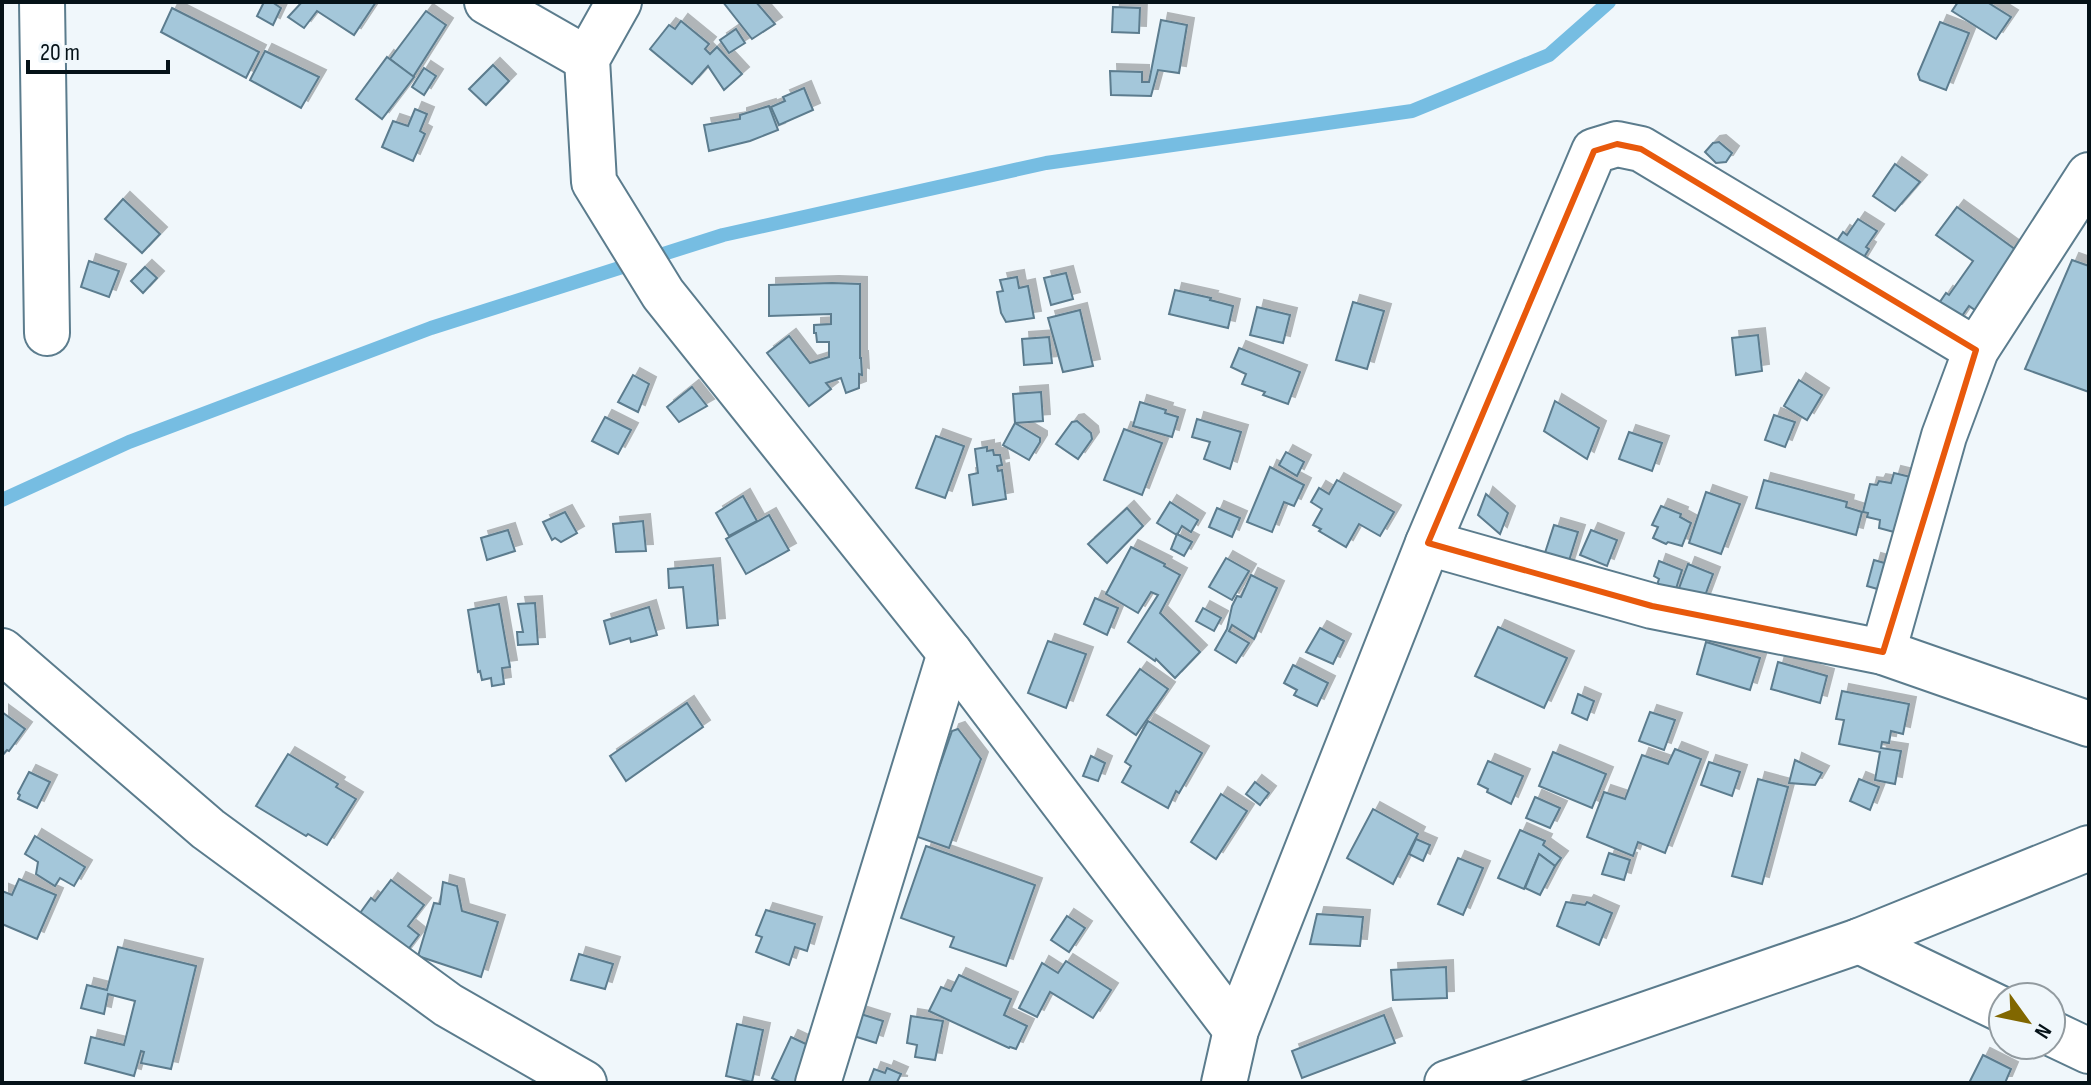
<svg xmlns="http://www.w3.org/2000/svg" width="2091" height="1085" viewBox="0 0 2091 1085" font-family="'Sofia Sans Condensed',sans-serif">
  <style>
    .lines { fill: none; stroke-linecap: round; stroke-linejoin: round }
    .stream { stroke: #76bde2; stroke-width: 14 }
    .building { fill: #a4c7da; stroke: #5b7c8e; stroke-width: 2; filter: url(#shadow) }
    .minor-casing { stroke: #5b7c8d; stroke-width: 48 }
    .minor { stroke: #fff; stroke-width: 44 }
    .marked { fill: none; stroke: #e8590c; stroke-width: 6; stroke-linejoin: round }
  </style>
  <defs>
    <filter id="shadow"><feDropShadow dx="7" dy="-7" stdDeviation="0" flood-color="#0004"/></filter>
  </defs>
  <rect width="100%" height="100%" fill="#f0f7fb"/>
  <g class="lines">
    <polyline class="stream" points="2,500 129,442 431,328 723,235 1046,163 1412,111 1549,55 1609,2"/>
  </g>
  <g class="building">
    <polygon points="264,2 272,2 281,8 273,25 257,16"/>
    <polygon points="302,2 376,2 354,35 317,11 304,28 288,17"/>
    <polygon points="723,2 756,2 775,24 752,39"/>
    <polygon points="1958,2 1987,2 2011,17 1996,39 1952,11"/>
    <polygon points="1113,7 1140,8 1139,33 1112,32"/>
    <polygon points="172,8 259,52 246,78 161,32"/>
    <polygon points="426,11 446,25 413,77 390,59"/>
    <polygon points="1161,20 1187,25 1179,73 1158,70 1151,96 1111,95 1110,71 1142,72 1142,82 1149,82"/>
    <polygon points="681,21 709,44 705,49 710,54 717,47 742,74 724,90 708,66 692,84 650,49 669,25 675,29"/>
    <polygon points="1940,22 1969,33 1946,90 1920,80 1918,74"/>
    <polygon points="736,29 745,43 729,53 720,40"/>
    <polygon points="265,51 319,77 301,108 250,80"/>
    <polygon points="387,57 414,77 382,119 356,99"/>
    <polygon points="493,65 509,81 486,105 469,89"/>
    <polygon points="424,68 436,76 424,95 412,87"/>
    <polygon points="804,88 813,110 779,125 771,107 785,101 783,97"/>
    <polygon points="769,106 778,130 750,141 709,151 704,125 740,119 740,115"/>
    <polygon points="415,109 427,114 420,131 425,134 413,161 382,147 393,121 408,126"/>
    <polygon points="1719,142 1732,153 1726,162 1716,163 1705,152 1713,143"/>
    <polygon points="1895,164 1920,182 1895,211 1873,196"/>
    <polygon points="123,199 160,234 142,253 105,219"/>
    <polygon points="1957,207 2016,250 1998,274 2007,281 1982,315 1969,306 1957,323 1933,312 1946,293 1949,295 1973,261 1936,235"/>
    <polygon points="1858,219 1877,231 1866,247 1869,249 1855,272 1828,254 1843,232 1847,235"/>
    <polygon points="2072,260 2089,266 2089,392 2025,369"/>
    <polygon points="89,261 119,271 109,297 81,287"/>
    <polygon points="145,267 157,278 143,293 131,281"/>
    <polygon points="1066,273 1073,299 1051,305 1044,278"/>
    <polygon points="1017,277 1019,288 1028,286 1034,318 1006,322 1001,313 997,292 1003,291 1000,280"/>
    <polygon points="832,283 860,284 860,358 861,358 862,375 859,374 859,388 846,393 841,378 826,383 831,389 809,406 767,353 789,336 810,363 829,357 829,342 817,342 816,333 814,333 814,325 831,324 831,314 769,316 769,285"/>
    <polygon points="1175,290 1211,298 1210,300 1233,306 1228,328 1169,314"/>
    <polygon points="1353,302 1384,311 1367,369 1336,360"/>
    <polygon points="1257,307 1290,315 1283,343 1250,335"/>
    <polygon points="1080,310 1093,366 1063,372 1048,318"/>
    <polygon points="1758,335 1762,371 1736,375 1732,338"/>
    <polygon points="1049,337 1052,363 1024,365 1022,339"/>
    <polygon points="1239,348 1300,372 1288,404 1263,395 1265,392 1242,384 1246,374 1231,367"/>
    <polygon points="633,375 649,384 638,412 618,402"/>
    <polygon points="1799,380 1822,395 1807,420 1784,406"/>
    <polygon points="692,387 707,406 679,422 667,407"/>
    <polygon points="1041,392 1043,421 1015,423 1013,394"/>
    <polygon points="1555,401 1599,428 1587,459 1544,431"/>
    <polygon points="1140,402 1166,410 1165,413 1178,417 1172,437 1133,426"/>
    <polygon points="1774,415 1795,422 1785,447 1765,440"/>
    <polygon points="605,417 631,430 618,454 592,441"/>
    <polygon points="1197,419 1241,432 1230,469 1204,459 1210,442 1192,437"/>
    <polygon points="1077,421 1091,433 1092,439 1078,459 1056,444 1072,422"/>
    <polygon points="1015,423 1040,438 1040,442 1029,460 1003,445"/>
    <polygon points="1124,429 1162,443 1142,495 1104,480"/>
    <polygon points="1629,432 1662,443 1652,471 1619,459"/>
    <polygon points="936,436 964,446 945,498 916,488"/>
    <polygon points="987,447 987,451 993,450 994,455 1000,455 1002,465 997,466 998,471 1002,470 1006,499 973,505 969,475 978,473 975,449"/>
    <polygon points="1286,452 1304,462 1297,476 1279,465"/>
    <polygon points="1270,467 1304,485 1294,506 1284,502 1272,532 1247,522"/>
    <polygon points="1894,473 1919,479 1905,535 1879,528 1880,520 1867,517 1868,513 1863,512 1870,484 1877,485 1879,481 1891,483"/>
    <polygon points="1337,480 1394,512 1380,536 1359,524 1346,547 1319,531 1321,529 1313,525 1322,509 1311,502 1319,488 1329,494"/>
    <polygon points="1764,480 1847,502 1846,507 1862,512 1856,535 1756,508"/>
    <polygon points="1706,492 1740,504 1721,554 1689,543"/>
    <polygon points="1486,494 1508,513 1500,534 1478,515"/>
    <polygon points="743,496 757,521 729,536 716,513"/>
    <polygon points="1170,502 1198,520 1191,532 1182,526 1177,535 1157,523"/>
    <polygon points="1661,506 1681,514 1680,517 1691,523 1682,546 1668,542 1666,544 1653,538 1658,527 1652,525"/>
    <polygon points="1127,508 1143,526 1107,563 1088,544"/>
    <polygon points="1217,508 1240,518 1232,537 1209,527"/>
    <polygon points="565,512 577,533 561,542 555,538 552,540 543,522"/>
    <polygon points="769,515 789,550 746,574 726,539"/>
    <polygon points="643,521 646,551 616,552 613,524"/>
    <polygon points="1554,525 1578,532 1567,567 1543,559"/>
    <polygon points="508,530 515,551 487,560 481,538"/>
    <polygon points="1591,530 1617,540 1607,566 1580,555"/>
    <polygon points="1177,534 1192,542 1184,556 1171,549"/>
    <polygon points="1131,547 1165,564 1164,566 1180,575 1160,613 1200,652 1175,678 1156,659 1155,661 1128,642 1158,595 1151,592 1138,613 1106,594"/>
    <polygon points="1226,558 1249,571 1232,600 1209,587"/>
    <polygon points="1874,560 1895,566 1888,592 1867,586"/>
    <polygon points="1659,561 1682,570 1673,598 1655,591 1659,579 1654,576"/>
    <polygon points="1688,564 1713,574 1703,601 1678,591"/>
    <polygon points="713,565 718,625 687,628 683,587 669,588 668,569"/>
    <polygon points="1251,575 1277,588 1254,639 1232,625 1229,631 1249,643 1236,663 1215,650 1227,629 1232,606 1237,596 1241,597"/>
    <polygon points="1095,598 1118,608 1107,635 1084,624"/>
    <polygon points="535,603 538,644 518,645 517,632 523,632 518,604"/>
    <polygon points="499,604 510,667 502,668 504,684 492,686 491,678 482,680 480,671 478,672 468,610"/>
    <polygon points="649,607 657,635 631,642 630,638 610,644 604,621"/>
    <polygon points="1203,608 1221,618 1214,631 1196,621"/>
    <polygon points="1498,627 1567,658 1544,708 1475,676"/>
    <polygon points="1320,628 1344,641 1333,664 1306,652"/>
    <polygon points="1048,641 1086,654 1066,708 1028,693"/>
    <polygon points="1706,642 1760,658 1750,690 1697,674"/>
    <polygon points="1778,662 1827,676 1820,703 1771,689"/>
    <polygon points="1293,665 1328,683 1317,706 1294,695 1297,690 1284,683"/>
    <polygon points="1140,669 1168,689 1136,735 1107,715"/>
    <polygon points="1842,691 1909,704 1903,734 1891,731 1889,743 1882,742 1881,748 1901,751 1895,784 1875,780 1880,752 1839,744 1844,720 1836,719"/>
    <polygon points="1578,694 1594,701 1587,720 1572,713"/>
    <polygon points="687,703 703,727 626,781 610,756"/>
    <polygon points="2,712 25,729 9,751 7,750 2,756"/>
    <polygon points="1650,712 1675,720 1664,750 1639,741"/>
    <polygon points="1148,721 1202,753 1179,793 1176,791 1168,808 1122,782 1131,766 1125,762"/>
    <polygon points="958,729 981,759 949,848 915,836 952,731"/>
    <polygon points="1675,749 1701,759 1665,853 1638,842 1633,856 1587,837 1604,792 1625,799 1642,755 1668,764"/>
    <polygon points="1553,752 1606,774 1592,808 1539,786"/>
    <polygon points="288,754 338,784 336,787 356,799 327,845 308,834 306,836 256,806"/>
    <polygon points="1091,756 1105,763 1098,781 1083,776"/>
    <polygon points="1795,760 1822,773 1815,785 1789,783"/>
    <polygon points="1488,761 1523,776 1511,804 1487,792 1488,789 1478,784"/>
    <polygon points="1709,762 1740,772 1732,796 1701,785"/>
    <polygon points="29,772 50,782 37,808 18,799 20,795 18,793"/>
    <polygon points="1758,779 1788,787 1762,884 1732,876"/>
    <polygon points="1859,779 1879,787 1870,810 1850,801"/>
    <polygon points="1255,782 1269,793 1260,805 1246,794"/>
    <polygon points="1221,794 1247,811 1216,859 1191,842"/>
    <polygon points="1535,797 1560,808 1550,828 1526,818"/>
    <polygon points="1373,809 1418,834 1393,884 1347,858"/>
    <polygon points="1520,830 1545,841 1543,845 1561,858 1555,866 1539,854 1524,889 1498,878"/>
    <polygon points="35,836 85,867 74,886 60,878 55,886 36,874 38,862 25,854"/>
    <polygon points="1416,839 1430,845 1423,861 1409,854"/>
    <polygon points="926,846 1035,885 1006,966 950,947 954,937 901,918"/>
    <polygon points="1609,853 1630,860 1624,880 1602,874"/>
    <polygon points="1539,854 1555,866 1540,895 1525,888"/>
    <polygon points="1458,858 1483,868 1463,915 1438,904"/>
    <polygon points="19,879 56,895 37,939 2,924 2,891 12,895"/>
    <polygon points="391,880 424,905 408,926 419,935 403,956 355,920 371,898 375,901"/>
    <polygon points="443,882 457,886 462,911 498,922 481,977 418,956 434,903 440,904"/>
    <polygon points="1566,902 1585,905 1587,902 1612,913 1599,945 1557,926"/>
    <polygon points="766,910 815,924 807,951 795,947 789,965 756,952 762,937 756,935"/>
    <polygon points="1317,914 1363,917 1360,946 1310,944"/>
    <polygon points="1067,916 1085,928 1069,952 1051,940"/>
    <polygon points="118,947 196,966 171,1069 141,1063 144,1052 141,1051 134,1076 85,1063 91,1037 124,1045 135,1001 108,994 104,1014 81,1008 87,985 107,990"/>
    <polygon points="579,954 613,964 605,989 571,980"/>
    <polygon points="1066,961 1111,990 1093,1018 1050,992 1037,1017 1019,1008 1042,963 1058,973"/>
    <polygon points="1446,967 1447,998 1393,1000 1391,970"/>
    <polygon points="959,975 1011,999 1004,1015 1027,1026 1016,1049 1010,1047 1009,1048 929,1011 941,987 951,991"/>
    <polygon points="848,1010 883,1021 876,1043 841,1032"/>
    <polygon points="1384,1015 1395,1043 1302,1078 1292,1051"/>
    <polygon points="911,1016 943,1021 935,1060 915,1057 917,1045 907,1043"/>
    <polygon points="737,1024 763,1030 752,1082 726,1076"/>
    <polygon points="791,1037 821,1051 806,1083 782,1083 772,1078"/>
    <polygon points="1983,1055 2011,1069 2005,1083 1969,1083"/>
    <polygon points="887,1068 901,1074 897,1082 901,1083 869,1082 874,1069 885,1073"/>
  </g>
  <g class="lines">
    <defs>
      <g id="minor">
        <polyline points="42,2 47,333"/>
        <polyline points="487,2 587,59"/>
        <polyline points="619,2 587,59 594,182 663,294 950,653 1236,1030"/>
        <polyline points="1428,543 1652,606 1883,652 2089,724"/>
        <polyline points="2,651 208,829 448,1005 584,1083"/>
        <polyline points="1883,652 1944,436 1976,350 2089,175"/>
        <polyline points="1859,941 2003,1010"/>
        <polyline points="2051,1033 2089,1051"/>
        <polyline points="818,1083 950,653"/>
        <polyline points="1224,1083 1236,1030 1428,543 1594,151 1617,144 1641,149 1976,350"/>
        <polyline points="1447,1083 1859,941 2089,848"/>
      </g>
    </defs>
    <use href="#minor" class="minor-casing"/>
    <use href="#minor" class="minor"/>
  </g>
  <path class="marked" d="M1617,144L1641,149L1976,350L1883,652L1652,606L1428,543L1594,151Z"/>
  <rect width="2091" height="1085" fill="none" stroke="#051218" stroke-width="8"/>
  <g transform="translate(2027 1021) rotate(123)"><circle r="38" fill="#f0f7fb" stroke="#929ba0" stroke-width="2"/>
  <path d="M0-6L14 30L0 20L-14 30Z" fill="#816700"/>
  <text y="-12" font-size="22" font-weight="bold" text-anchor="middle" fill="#051218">N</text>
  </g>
  <path d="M28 60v12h140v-12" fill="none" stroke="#051218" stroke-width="4"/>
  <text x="40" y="60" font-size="24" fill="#051218" stroke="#f0f7fb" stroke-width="6" paint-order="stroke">20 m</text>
</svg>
